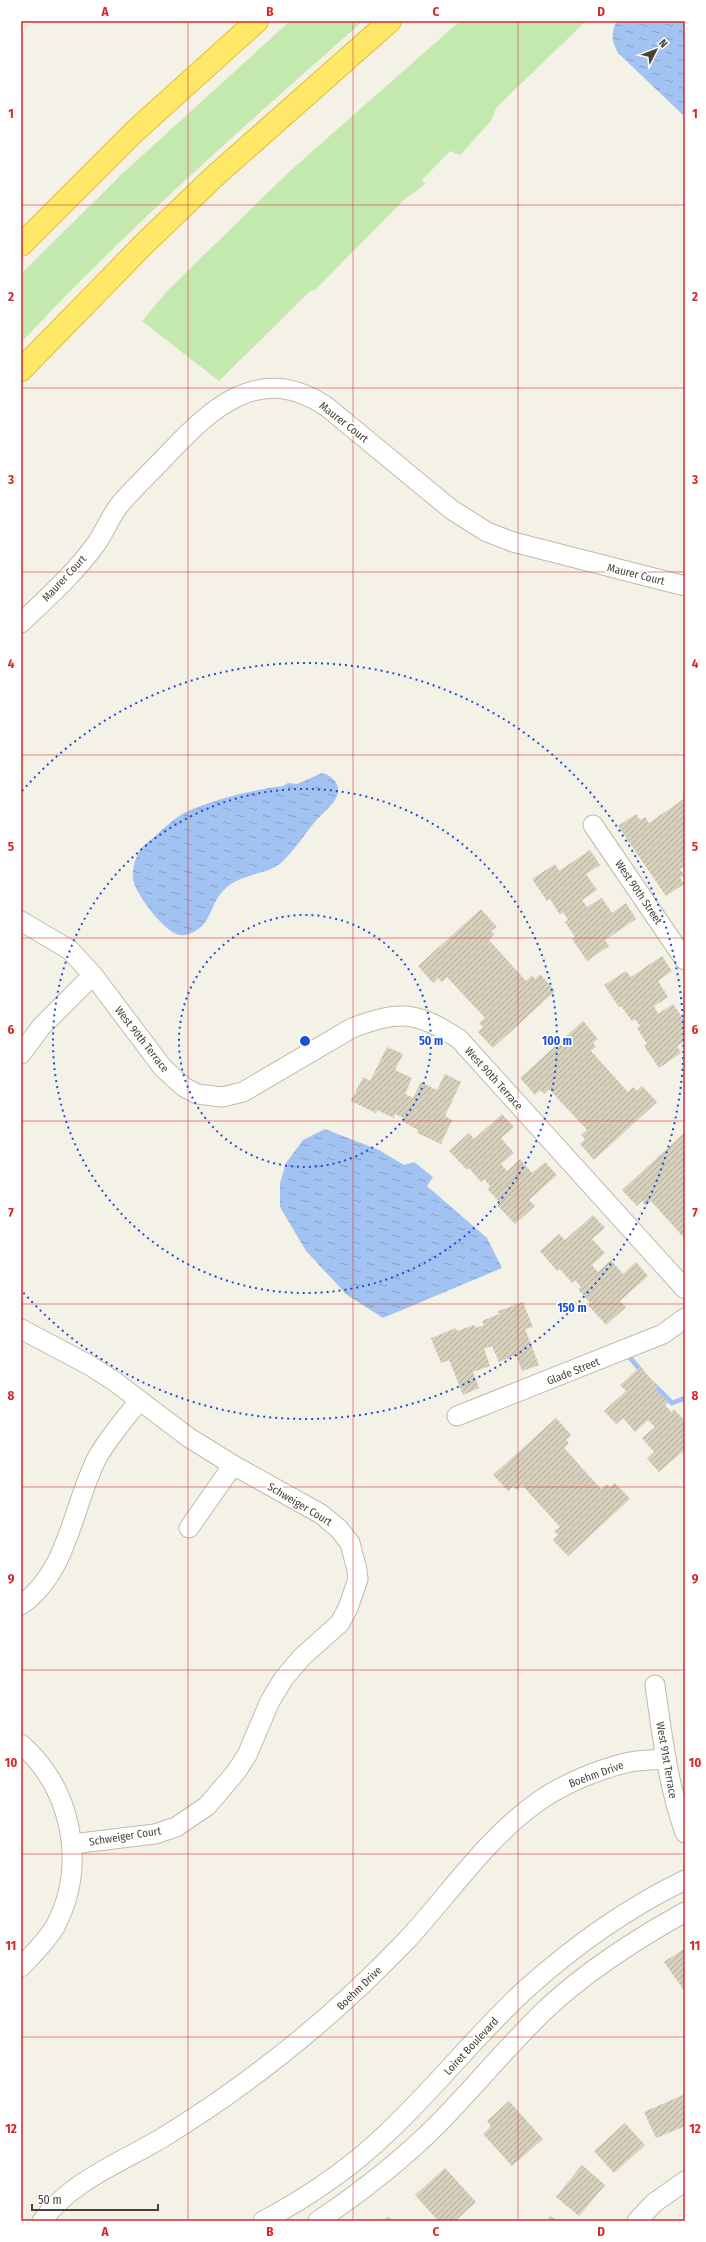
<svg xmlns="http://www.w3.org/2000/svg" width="706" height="2242" viewBox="0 0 706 2242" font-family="'Fira Sans Condensed',sans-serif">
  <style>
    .green { fill: #c4e9af }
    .water { fill: url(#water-ripples) }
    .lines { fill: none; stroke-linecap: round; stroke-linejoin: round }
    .stream { stroke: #a2c3f2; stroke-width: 5 }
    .building { fill: url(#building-hatch) }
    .minor-casing { stroke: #bfbca9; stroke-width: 21 }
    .highway-casing { stroke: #e0c035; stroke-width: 24 }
    .minor { stroke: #fff; stroke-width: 19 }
    .highway { stroke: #ffe867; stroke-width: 22 }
    .grid { fill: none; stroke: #d62828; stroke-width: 1; stroke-opacity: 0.55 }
    .ring { fill: none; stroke: #1d4ed8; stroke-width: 2; stroke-dasharray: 2 4 }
    .labels { text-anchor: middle; stroke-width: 3.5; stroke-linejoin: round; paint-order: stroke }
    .street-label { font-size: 11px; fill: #474336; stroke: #fff }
    .centre { fill: #1d4ed8; stroke: #fff; stroke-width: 2 }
    .ring-label { font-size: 12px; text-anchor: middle; font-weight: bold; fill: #1d4ed8; stroke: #fff; stroke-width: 3.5; stroke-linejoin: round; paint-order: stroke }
    .neatline { fill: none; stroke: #d62828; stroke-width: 1.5 }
    .grid-label { font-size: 13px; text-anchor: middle; font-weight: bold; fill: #d62828 }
  </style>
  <defs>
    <pattern id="water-ripples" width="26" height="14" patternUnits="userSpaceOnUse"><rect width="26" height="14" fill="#a2c3f2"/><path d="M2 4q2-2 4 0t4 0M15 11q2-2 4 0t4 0" fill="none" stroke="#86a0c5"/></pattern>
    <pattern id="building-hatch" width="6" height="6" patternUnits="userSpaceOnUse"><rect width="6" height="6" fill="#d6d0bc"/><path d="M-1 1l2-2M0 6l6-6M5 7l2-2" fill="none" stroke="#afaa9a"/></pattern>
  </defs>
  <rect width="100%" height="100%" fill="#f4f2e7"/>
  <g class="green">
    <path d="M290,21H363C246,125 127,228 21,343V274L123,173Z"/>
    <polygon points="460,21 586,21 497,107 490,122 460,155 450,151 422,180 425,184 403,201 315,290 310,291 219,381 142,321 167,291 290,171"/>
  </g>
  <g class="water">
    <path d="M617,21H685V117L618,53C612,42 610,33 617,21Z"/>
    <path d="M322,773C328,774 331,777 335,781C347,797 322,812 314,823C304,835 287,862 273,868C258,875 239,876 226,888C213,899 212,916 202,926C196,931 189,936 180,935C166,934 135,894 133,879C132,872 134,863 137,856C140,847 146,844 153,838C163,829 174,818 186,812C214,799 252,790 283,786L288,783L297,784Z"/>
    <polygon points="325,1129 379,1150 404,1165 414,1162 433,1177 427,1186 487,1238 502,1268 383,1318 347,1295 306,1251 280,1207 280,1183 286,1163 303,1140"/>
  </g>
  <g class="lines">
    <g class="stream">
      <polyline points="627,1354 642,1372"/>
      <polyline points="653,1384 672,1403 685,1398"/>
    </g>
  </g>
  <g class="building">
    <polygon points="685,798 685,866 680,869 684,875 680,878 684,884 666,896 618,826 636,814 640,820 645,817 649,823"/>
    <polygon points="590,850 600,865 586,874 597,890 582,900 587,907 602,898 612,913 626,903 636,919 605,940 609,946 587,961 572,939 575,937 565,922 568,920 563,912 560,915 550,899 547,901 532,879 555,864 559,871"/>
    <polygon points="481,909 497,927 491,931 494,934 489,940 526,981 532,975 535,979 540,974 555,991 493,1048 478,1032 483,1027 479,1023 485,1018 447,977 442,982 438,978 433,983 418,966"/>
    <polygon points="662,956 672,971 658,981 668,997 654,1006 658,1014 673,1004 684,1020 685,1019 685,1041 677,1046 681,1053 659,1068 644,1046 647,1044 637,1028 640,1026 635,1019 632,1021 621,1006 619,1007 604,985 626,971 631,977"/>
    <polygon points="583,1021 598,1039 593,1043 596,1047 591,1051 628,1092 633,1087 637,1091 642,1086 657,1102 594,1160 580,1144 585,1139 581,1135 587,1130 549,1089 544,1094 540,1090 535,1095 520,1078"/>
    <polygon points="387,1047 403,1054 395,1070 412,1078 405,1094 413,1098 421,1082 437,1090 445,1074 461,1082 445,1116 452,1120 441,1144 417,1133 418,1130 402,1121 404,1118 395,1114 394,1118 377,1110 376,1113 351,1101 363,1077 370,1081"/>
    <polygon points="502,1114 514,1127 501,1138 514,1153 501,1164 507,1171 520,1159 532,1173 545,1162 557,1175 529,1200 535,1206 515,1224 497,1205 500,1202 487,1189 490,1186 484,1179 481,1182 469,1168 467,1170 449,1151 469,1133 474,1139"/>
    <polygon points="684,1133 685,1134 685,1239 651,1201 646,1206 642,1201 637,1206 622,1190"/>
    <polygon points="593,1215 605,1228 592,1239 605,1253 592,1265 598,1272 611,1260 623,1274 636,1262 648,1276 620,1301 626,1307 606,1325 588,1305 590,1303 578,1289 581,1287 575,1280 572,1283 560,1269 557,1271 540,1251 559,1234 565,1240"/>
    <polygon points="523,1302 533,1327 525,1329 539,1365 522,1371 516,1355 499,1362 492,1346 484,1349 490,1366 473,1372 479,1388 463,1395 449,1360 441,1363 431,1338 456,1328 457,1331 474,1325 476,1328 484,1325 482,1321 499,1314 498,1311"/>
    <polygon points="640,1367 658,1386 655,1389 668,1402 665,1405 671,1412 674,1409 685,1421 685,1455 682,1452 659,1472 647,1459 654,1452 642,1438 655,1427 648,1420 635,1432 623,1418 616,1424 604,1411 626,1391 620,1385"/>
    <polygon points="556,1418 571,1435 566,1440 569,1443 564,1448 601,1489 607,1484 610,1487 615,1483 630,1499 568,1556 553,1540 558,1535 554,1531 560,1527 522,1485 517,1490 513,1486 508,1491 493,1475"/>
    <polygon points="685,1948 685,1992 664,1962"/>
    <polygon points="683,2095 685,2126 656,2138 644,2112"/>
    <polygon points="509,2101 543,2139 512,2166 483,2134 491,2126 487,2121"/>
    <polygon points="625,2123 645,2145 614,2173 594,2151"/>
    <polygon points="582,2165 605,2185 579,2216 556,2197"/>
    <polygon points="445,2168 476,2202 455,2221 438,2221 415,2195"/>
    <polygon points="389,2216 392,2221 382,2221"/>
    <polygon points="550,2216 559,2221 547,2221"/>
  </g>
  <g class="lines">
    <defs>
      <g id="minor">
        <path d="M21,623C47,598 75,573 96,544C105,531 111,515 121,503C135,487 151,472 165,457C211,408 260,361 327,407L452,510L487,532L513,542L685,586"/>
        <polyline points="593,825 685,960"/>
        <path d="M21,921L70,950L93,975L163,1068L184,1087L197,1094L222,1097L243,1092L352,1028C400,1010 416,1011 459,1039L685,1289"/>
        <polyline points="21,1054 41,1027 93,975"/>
        <polyline points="21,1329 89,1365 114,1381 188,1437 233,1465 321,1514 339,1529 350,1543 357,1570 358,1579 348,1608 340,1623 302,1657 284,1678 270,1701 247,1755 236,1772 207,1806 176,1827 155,1834 72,1844"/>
        <polyline points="457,1416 663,1334 685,1318"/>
        <polyline points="189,1528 233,1465"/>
        <path d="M21,1605C69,1571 72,1507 97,1458C108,1438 124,1420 139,1401"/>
        <path d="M655,1685C662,1735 668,1785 685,1833"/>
        <path d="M21,1744C72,1789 87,1864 56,1925C47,1941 33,1954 21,1967"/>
        <path d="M42,2221C71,2181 120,2163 162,2138C252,2083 332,2018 405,1942C449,1895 486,1838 539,1801C565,1783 599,1769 630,1762C641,1760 654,1760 665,1759"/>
        <path d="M263,2221C308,2197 351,2168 388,2132C436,2087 477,2034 526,1989C574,1946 627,1908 685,1880"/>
        <path d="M318,2221C361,2192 401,2161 438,2124C474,2087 507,2047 544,2011C586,1971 635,1940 685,1912"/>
        <polyline points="637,2221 654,2203 685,2181"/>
      </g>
      <g id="highway">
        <polyline points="21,245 135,131 257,21"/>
        <polyline points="21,370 145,243 216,175 390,21"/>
      </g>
    </defs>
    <use href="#minor" class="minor-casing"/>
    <use href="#highway" class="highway-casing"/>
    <use href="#minor" class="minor"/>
    <use href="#highway" class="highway"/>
  </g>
  <path class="grid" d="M188,21V2221M353,21V2221M518,21V2221M21,205H685M21,388H685M21,572H685M21,755H685M21,938H685M21,1121H685M21,1304H685M21,1487H685M21,1670H685M21,1854H685M21,2037H685"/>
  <g class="ring">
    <circle cx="305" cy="1041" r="126"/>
    <circle cx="305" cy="1041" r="252"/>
    <path d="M22 791A378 378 0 1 1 22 1291"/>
  </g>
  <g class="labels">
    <g class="street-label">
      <text transform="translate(344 422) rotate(38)" y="4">Maurer Court</text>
      <text transform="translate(636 574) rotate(14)" y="4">Maurer Court</text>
      <text transform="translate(64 578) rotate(-47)" y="4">Maurer Court</text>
      <text transform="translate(639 892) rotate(56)" y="4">West 90th Street</text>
      <text transform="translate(142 1039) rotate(52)" y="4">West 90th Terrace</text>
      <text transform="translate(494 1078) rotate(48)" y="4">West 90th Terrace</text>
      <text transform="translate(573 1371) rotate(-22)" y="4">Glade Street</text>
      <text transform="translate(300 1504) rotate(31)" y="4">Schweiger Court</text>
      <text transform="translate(667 1760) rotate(80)" y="4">West 91st Terrace</text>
      <text transform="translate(596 1774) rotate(-20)" y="4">Boehm Drive</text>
      <text transform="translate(125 1836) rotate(-9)" y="4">Schweiger Court</text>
      <text transform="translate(359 1988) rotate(-44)" y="4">Boehm Drive</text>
      <text transform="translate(471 2046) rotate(-47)" y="4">Loiret Boulevard</text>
    </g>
  </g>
  <circle cx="305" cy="1041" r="6" class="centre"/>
  <g class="ring-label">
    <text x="431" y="1045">50 m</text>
    <text x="557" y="1045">100 m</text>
    <text x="572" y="1312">150 m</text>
  </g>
  <rect width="706" height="2242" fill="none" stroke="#ffffff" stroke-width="44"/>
  <g transform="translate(656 50) rotate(48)" stroke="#ffffff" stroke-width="3" paint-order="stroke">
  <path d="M0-3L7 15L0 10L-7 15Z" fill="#474336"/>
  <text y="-6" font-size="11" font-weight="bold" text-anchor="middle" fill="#474336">N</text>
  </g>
  <path d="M32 2204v6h126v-6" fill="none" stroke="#474336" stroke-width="2"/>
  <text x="38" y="2204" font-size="12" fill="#474336" stroke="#ffffff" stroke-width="3" paint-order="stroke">50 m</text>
  <rect x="22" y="22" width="662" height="2198" class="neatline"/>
  <g class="grid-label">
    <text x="105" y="16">A</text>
    <text x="270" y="16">B</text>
    <text x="436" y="16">C</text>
    <text x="601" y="16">D</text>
    <text x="11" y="118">1</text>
    <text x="695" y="118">1</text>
    <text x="11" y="301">2</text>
    <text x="695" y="301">2</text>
    <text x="11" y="484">3</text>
    <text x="695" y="484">3</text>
    <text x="11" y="668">4</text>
    <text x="695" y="668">4</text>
    <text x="11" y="851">5</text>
    <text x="695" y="851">5</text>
    <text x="11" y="1034">6</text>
    <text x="695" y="1034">6</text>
    <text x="11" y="1217">7</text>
    <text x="695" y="1217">7</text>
    <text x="11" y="1400">8</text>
    <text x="695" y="1400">8</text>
    <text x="11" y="1583">9</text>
    <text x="695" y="1583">9</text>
    <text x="11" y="1767">10</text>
    <text x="695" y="1767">10</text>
    <text x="11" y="1950">11</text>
    <text x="695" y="1950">11</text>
    <text x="11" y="2133">12</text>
    <text x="695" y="2133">12</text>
    <text x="105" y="2236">A</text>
    <text x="270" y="2236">B</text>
    <text x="436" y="2236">C</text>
    <text x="601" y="2236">D</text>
  </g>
</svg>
